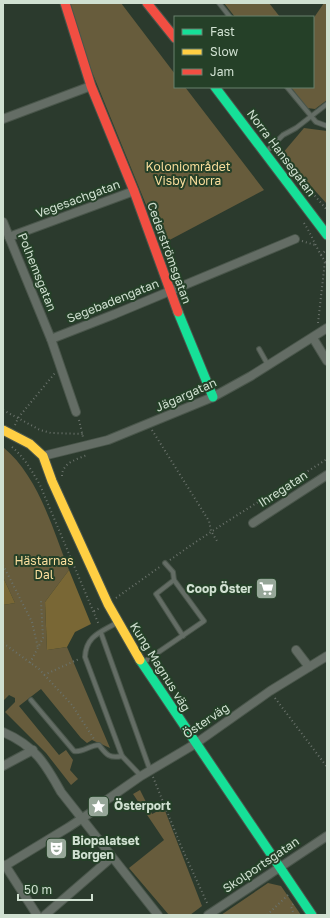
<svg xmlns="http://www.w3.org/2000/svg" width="330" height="918" viewBox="0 0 330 918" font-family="'Golos Text',sans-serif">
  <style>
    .green { fill: #675c3c }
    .forest { fill: #796735 }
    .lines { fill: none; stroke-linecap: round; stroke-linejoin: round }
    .lane-casing { stroke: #4a564b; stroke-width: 6 }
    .street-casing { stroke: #4a564b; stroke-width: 10 }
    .fast-casing { stroke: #4a564b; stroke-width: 11 }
    .slow-casing { stroke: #4a564b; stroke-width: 11 }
    .jam-casing { stroke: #4a564b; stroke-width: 11 }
    .path { stroke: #6a726b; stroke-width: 2; stroke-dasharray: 1 3; stroke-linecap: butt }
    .lane { stroke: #646d65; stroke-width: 4 }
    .street { stroke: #646d65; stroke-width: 8 }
    .fast { stroke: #16e098; stroke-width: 9 }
    .slow { stroke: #ffcf43; stroke-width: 9 }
    .jam { stroke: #f24e42; stroke-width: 9 }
    .labels { text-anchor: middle; stroke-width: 4; stroke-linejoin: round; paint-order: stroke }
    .street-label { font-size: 12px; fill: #d0e0d1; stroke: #254028 }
    .park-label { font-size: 12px; fill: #fade9d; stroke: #254028 }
    .poi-label { font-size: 12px; font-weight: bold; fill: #d0e0d1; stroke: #254028; text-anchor: start }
  </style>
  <rect width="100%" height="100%" fill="#2b3a2d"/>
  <g class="green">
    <polygon points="64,3 121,3 175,74 175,87 185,87 264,190 162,244"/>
    <polygon points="224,3 269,3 280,17 235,17"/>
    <polygon points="324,3 327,3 327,100 315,109 307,108 291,87 313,87 313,19"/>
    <polygon points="304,128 327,131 327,204 282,154"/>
    <path d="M3,447C39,477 52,528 69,570L45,602L47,650L67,647L110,748L92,740L87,743L81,738L41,689L19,706L59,755L66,750L73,760L70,770L78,779L71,785L46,753L5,712L15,702V698L9,695L3,701V605L15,603L3,577Z"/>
    <polygon points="140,790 152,814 164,808 202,906 190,915 169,915 129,868 164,840 133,794"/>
    <polygon points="268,883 281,886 301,915 221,915"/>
  </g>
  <g class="forest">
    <polygon points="69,570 91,624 75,632 67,647 47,650 45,602"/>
    <polygon points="3,577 15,603 3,605"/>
  </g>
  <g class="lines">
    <defs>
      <g id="lane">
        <polyline points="219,3 230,17"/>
        <polyline points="287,87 316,122 327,126"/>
        <polyline points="266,152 283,135 296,128 327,104"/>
        <polyline points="259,349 268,365"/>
        <polyline points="174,580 156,594 183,636"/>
        <path d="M118,622C102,632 86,635 85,657L122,756L141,776"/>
        <polyline points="101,633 150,770"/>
        <polyline points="144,662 204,621 174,580 173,572 165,563"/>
        <path d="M31,700L74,751C82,753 90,745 99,745C106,754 109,759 122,756"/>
      </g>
      <g id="street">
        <polyline points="3,119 91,86"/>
        <polyline points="3,222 51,339 76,412"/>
        <polyline points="9,237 134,191"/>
        <polyline points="313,338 327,361"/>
        <polyline points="51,339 115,314 295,239"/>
        <polyline points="43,456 108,440 213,397 251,376 327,328"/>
        <polyline points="253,523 327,475"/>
        <polyline points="296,650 309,667"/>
        <path d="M3,732C35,746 45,763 61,792L158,915"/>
        <polyline points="3,766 33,750"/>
        <polyline points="98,806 141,776 195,744 270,691 327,656"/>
        <polyline points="5,865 37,915"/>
        <polyline points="3,867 69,827 90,813"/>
        <polyline points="45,915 111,858"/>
        <polyline points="208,915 327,836"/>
      </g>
      <g id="fast">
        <polyline points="215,87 327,235"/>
        <polyline points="178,312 213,397"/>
        <polyline points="140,660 312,915"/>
      </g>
      <polyline id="slow" points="3,430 30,444 43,456 52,481 108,604 140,660"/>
      <g id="jam">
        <polyline points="65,3 91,86 134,191 178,312"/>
        <polyline points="147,3 175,38"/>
      </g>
    </defs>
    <use href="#lane" class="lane-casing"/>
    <use href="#street" class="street-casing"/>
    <use href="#fast" class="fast-casing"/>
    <use href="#slow" class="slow-casing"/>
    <use href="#jam" class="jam-casing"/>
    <g class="path">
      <polyline points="281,156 327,210"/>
      <path d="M304,223C313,237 317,251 327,264"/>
      <polyline points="302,241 315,245"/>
      <polyline points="321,255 327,249"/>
      <polyline points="318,323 325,261"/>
      <polyline points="3,410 40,430 51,433 83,434"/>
      <polyline points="79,420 83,437"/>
      <polyline points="15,425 18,418 55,373"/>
      <polyline points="152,430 209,521 211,531 217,541"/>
      <path d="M12,447C24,457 32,471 40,485L99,625"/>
      <path d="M62,476C62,463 77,459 87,455"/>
      <path d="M170,560C220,524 274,493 327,459"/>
      <polyline points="3,565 32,622 38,648"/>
      <polyline points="116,598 161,566"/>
      <polyline points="94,611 100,608"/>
      <polyline points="3,643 39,669 72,705 94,739"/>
      <polyline points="30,663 43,638 41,601"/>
      <polyline points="44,675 79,659"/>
      <polyline points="275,698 327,767"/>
      <polyline points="153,777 181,846 208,905"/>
      <polyline points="293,904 291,906 294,915"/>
      <polyline points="267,915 288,895"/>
    </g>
    <use href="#lane" class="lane"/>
    <use href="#street" class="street"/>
    <use href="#fast" class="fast"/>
    <use href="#slow" class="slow"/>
    <use href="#jam" class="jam"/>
  </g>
  <defs>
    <symbol id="supermarket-square" viewBox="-11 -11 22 22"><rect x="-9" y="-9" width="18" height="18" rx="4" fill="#96a698" stroke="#254028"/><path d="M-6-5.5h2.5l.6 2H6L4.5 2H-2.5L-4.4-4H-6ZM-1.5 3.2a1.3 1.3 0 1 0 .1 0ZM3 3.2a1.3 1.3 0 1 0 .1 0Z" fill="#fff"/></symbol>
    <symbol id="sight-square" viewBox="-11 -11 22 22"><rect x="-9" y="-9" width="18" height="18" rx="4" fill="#96a698" stroke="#254028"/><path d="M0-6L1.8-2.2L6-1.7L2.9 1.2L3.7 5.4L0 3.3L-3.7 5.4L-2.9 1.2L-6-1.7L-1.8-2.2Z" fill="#fff"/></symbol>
    <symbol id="theatre-square" viewBox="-11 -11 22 22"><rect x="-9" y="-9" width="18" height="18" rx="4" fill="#96a698" stroke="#254028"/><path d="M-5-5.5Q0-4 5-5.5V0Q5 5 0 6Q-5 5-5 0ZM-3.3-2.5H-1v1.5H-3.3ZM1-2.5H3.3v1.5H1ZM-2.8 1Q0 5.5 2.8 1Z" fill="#fff"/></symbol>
  </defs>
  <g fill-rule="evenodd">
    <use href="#supermarket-square" x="254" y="576" width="25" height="25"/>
    <use href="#sight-square" x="86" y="794" width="25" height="25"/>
    <use href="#theatre-square" x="44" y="836" width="25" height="25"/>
  </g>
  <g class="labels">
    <g class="street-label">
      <text transform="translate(281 153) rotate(53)" y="4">Norra Hansegatan</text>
      <text transform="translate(78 199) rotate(-20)" y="4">Vegesachgatan</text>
      <text transform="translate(169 253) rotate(70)" y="4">Cederströmsgatan</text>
      <text transform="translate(37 272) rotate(68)" y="4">Polhemsgatan</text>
      <text transform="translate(113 301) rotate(-22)" y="4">Segebadengatan</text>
      <text transform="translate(186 395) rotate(-24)" y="4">Jägargatan</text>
      <text transform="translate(283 489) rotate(-33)" y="4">Ihregatan</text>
      <text transform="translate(160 667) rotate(58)" y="4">Kung Magnus väg</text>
      <text transform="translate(206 721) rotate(-34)" y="4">Österväg</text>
      <text transform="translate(261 865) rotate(-34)" y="4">Skolportsgatan</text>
    </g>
    <g class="park-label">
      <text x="188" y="171">Koloniområdet<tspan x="188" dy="14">Visby Norra</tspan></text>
      <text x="44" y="565">Hästarnas<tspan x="44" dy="14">Dal</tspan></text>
    </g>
    <g class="poi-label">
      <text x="252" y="593" text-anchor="end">Coop Öster</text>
      <text x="114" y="810">Österport</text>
      <text x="72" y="845">Biopalatset<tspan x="72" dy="14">Borgen</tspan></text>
    </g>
  </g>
  <rect width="330" height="918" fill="none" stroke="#d0e0d1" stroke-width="8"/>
  <rect x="174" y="16" width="140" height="72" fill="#254028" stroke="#69806c"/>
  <rect x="182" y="29" width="20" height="6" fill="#16e098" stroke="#69806c"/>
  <text x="210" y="36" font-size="12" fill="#d0e0d1">Fast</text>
  <rect x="182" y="49" width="20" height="6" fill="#ffcf43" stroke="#69806c"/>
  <text x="210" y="56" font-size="12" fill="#d0e0d1">Slow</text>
  <rect x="182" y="69" width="20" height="6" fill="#f24e42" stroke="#69806c"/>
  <text x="210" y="76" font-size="12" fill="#d0e0d1">Jam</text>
  <path d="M18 894v6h74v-6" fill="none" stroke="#d0e0d1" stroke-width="2"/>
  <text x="24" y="894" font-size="12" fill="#d0e0d1" stroke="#254028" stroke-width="3" paint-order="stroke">50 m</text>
</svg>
